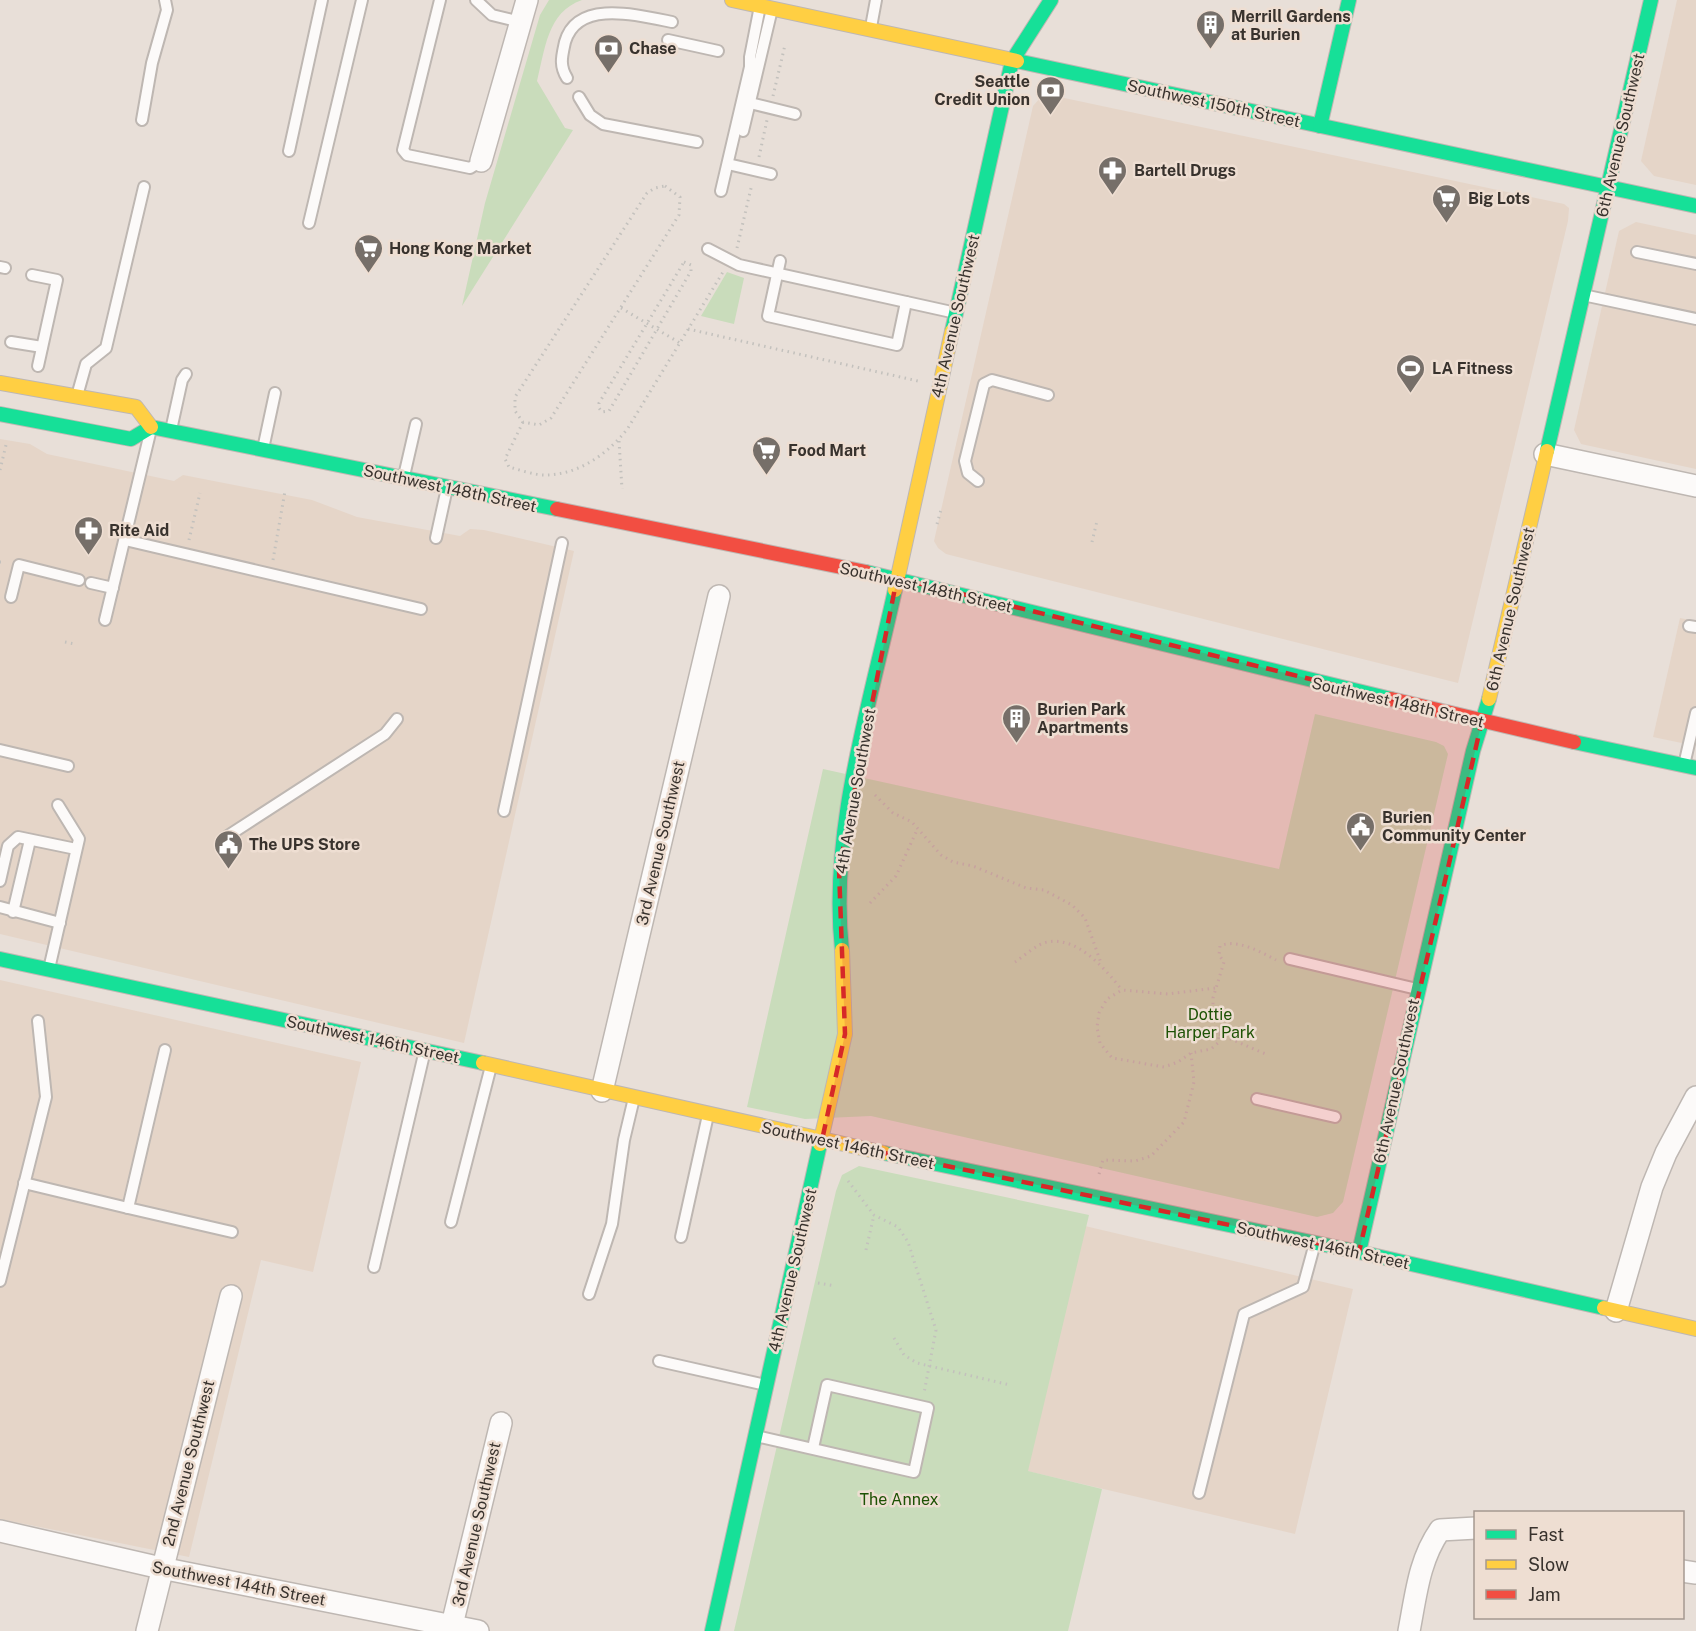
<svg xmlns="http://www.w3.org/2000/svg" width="1696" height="1631" viewBox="0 0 1696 1631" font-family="'Public Sans',sans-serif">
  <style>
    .built { fill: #e5d5c8 }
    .green { fill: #c9dcbb }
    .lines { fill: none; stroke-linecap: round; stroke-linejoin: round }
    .lane-casing { stroke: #beb7b2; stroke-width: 14 }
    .street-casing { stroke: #beb7b2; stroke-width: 24 }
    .fast-casing { stroke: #beb7b2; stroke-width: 16 }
    .slow-casing { stroke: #beb7b2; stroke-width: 16 }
    .jam-casing { stroke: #beb7b2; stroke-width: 16 }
    .path { stroke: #c3c1bd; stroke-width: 3; stroke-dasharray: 1.5 4.5; stroke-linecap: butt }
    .lane { stroke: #fcfaf9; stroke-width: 10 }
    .street { stroke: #fcfaf9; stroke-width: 21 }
    .fast { stroke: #16e098; stroke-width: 14 }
    .slow { stroke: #ffcf43; stroke-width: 14 }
    .jam { stroke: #f24e42; stroke-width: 14 }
    .marked { fill: #d62828; fill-opacity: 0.2; stroke: #d62828; stroke-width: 4.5; stroke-dasharray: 12 8; stroke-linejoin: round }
    .labels { text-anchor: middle; stroke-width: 5; stroke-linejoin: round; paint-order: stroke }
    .poi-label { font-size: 16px; font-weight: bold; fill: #38322d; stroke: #eeded2; text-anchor: start }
    .street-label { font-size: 16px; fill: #38322d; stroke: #eeded2 }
    .park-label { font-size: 16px; fill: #1d5204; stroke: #eeded2 }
  </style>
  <rect width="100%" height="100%" fill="#e8dfd8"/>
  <g class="built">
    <polygon points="1677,0 1696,0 1696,185 1654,176 1641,161"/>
    <polygon points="1050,95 1564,204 1569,208 1568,221 1458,683 946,554 938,548 934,541 1033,106 1041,97"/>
    <polygon points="1636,222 1696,235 1696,469 1581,444 1574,430 1619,231"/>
    <polygon points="0,439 30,444 47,454 174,481 183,475 312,500 357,517 460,536 470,529 484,530 574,551 464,1043 0,934"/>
    <polygon points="1680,618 1696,621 1696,746 1653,737"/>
    <polygon points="0,980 361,1062 313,1272 261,1260 189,1557 0,1519"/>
    <polygon points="1085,1226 1353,1289 1295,1534 1027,1471"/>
  </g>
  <g class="green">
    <path d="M549,0H582C547,12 545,50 537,81L565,128L573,130L462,306L485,203L540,15Z"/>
    <polygon points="727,272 744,278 734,324 701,316"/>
    <polygon points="1315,714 1436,742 1444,746 1448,754 1343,1202 1333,1213 1317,1217 871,1116 805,1119 747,1107 823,769 1279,869"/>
    <polygon points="859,1166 1089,1215 1028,1471 1102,1489 1068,1631 734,1631 836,1191 842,1175"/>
  </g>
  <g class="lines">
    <defs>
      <g id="lane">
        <polyline points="440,0 403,150 407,155 470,168 481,161"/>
        <polyline points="476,0 492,15 521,22"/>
        <polyline points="871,27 876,0"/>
        <polyline points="668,40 718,51"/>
        <path d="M567,78C559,65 562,56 565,42C577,0 633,14 672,22"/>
        <polyline points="579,97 590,115 603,124 697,142"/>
        <polyline points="750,103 795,114"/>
        <polyline points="142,120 152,63 167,10 165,0"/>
        <polyline points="743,131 772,9"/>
        <polyline points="289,151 322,0"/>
        <polyline points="732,165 771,174"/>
        <polyline points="721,191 750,67 750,57 760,6"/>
        <polyline points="309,223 362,0"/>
        <polyline points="708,249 739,265 956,313"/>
        <polyline points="1637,252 1696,264"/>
        <polyline points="780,261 768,316 897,345 906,302"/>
        <polyline points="0,267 5,268"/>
        <polyline points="32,275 57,280 38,366"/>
        <polyline points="1583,295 1696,319"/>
        <polyline points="11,342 42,347"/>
        <polyline points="77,396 86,364 106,348 144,187"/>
        <polyline points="171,430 182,380 186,374"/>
        <polyline points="263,449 275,393"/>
        <polyline points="404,476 416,424"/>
        <polyline points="978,481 968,473 965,461 984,384 992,380 1048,395"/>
        <polyline points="436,538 447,488"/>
        <polyline points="125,540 421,609"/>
        <polyline points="91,583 113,588"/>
        <polyline points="11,597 19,565 79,580"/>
        <polyline points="105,620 150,433"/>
        <polyline points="1689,626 1696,627"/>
        <polyline points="0,750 68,766"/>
        <polyline points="1684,765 1696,713"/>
        <polyline points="504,811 562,543"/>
        <polyline points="223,839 385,734 397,719"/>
        <polyline points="0,881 8,846 18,837 76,849"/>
        <polyline points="0,907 60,923"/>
        <polyline points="13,912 30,840"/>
        <polyline points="1290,959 1417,989"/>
        <polyline points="49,969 79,839 58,805"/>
        <polyline points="165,1050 128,1208 232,1232"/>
        <polyline points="1257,1099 1335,1117"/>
        <polyline points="24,1183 128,1208"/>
        <polyline points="451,1222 491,1066"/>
        <polyline points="681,1237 708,1115"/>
        <polyline points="374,1267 425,1050"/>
        <polyline points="0,1281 46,1097 38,1021"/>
        <polyline points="589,1294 612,1224 624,1140 634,1098"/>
        <polyline points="659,1361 766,1385"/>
        <polyline points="756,1436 914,1472 928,1408 827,1385 813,1448"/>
        <polyline points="1199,1493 1244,1314 1303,1287 1315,1243"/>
      </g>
      <g id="street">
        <polyline points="481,161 527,0"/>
        <polyline points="1545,454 1696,486"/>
        <polyline points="602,1091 719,596"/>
        <polyline points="1616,1311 1652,1187 1666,1153 1696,1097"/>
        <polyline points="0,1531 161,1568 478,1631"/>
        <polyline points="1682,1571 1696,1573"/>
        <polyline points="452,1625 501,1423"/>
        <polyline points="147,1631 231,1296"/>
        <path d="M1409,1631C1416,1595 1419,1560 1440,1530L1476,1528"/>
      </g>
      <g id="fast">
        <polyline points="1017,61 1696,206"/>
        <polyline points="1320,126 1349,0"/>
        <polyline points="952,331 1012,61 1051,0"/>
        <polyline points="0,414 131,439 151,427 557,509"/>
        <polyline points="1547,451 1651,0"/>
        <polyline points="866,572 1391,699"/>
        <polyline points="1574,742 1696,768"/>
        <path d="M842,950C829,832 870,705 895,590"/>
        <polyline points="0,959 483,1063"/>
        <polyline points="884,1153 1359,1252 1604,1308"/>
        <polyline points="1359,1252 1473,751 1489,699"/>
        <polyline points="712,1631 820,1144"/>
      </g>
      <g id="slow">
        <polyline points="732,0 1017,61"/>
        <polyline points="0,383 136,407 151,427"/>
        <polyline points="895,590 952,331"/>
        <polyline points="1489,699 1547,451"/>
        <polyline points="483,1063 884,1153"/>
        <polyline points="820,1144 845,1034 842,950"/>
        <polyline points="1604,1308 1696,1329"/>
      </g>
      <g id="jam">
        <polyline points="557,509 866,572"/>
        <polyline points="1391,699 1574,742"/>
      </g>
    </defs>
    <use href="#lane" class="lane-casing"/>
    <use href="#street" class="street-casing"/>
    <use href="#fast" class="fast-casing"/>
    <use href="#slow" class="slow-casing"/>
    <use href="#jam" class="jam-casing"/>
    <g class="path">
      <polyline points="773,96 785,45"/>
      <polyline points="759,157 767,120"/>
      <polygon points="665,186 680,197 679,215 551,418 539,425 523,422 515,411 515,397 647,193 655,188"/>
      <polyline points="737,248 752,184"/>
      <polygon points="684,262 691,265 691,271 609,411 602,412 599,408 599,403"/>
      <polyline points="621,308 680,343"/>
      <polyline points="688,329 918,381"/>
      <path d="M523,422L505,459L509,467C520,470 534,475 545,475C579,475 609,453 628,428L723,272"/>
      <polyline points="619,441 622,489"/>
      <polyline points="0,470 6,445"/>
      <polyline points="937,524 941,510"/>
      <polyline points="189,540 200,493"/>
      <polyline points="1092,542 1097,521"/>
      <polyline points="273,560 285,491"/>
      <polyline points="0,562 1,562"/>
      <polyline points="65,642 75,644"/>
      <polyline points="875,795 893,813 912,822 941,855 953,862 973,866 1026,888 1044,890 1072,905 1085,918 1101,963"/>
      <polyline points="870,903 896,876 917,830"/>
      <path d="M1015,962C1024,956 1037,944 1047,942C1078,936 1105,969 1122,990"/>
      <path d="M1215,988L1168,994L1122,990L1107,999L1099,1013L1097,1027L1100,1043L1112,1058L1164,1067L1178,1062L1191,1053L1211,1049L1218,1043L1219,1034L1213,1021V998L1224,962L1219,955L1220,946C1236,938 1261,952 1276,960"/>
      <polyline points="1219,1034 1268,1055"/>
      <polyline points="1099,1174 1103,1160 1135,1161 1151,1156 1184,1122 1194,1082 1191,1053"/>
      <polyline points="848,1181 874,1215 898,1227 908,1242 936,1330 924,1393"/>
      <polyline points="866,1250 874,1215"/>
      <polyline points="818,1283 835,1286"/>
      <polyline points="894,1338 904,1355 917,1363 1010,1385"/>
    </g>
    <use href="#lane" class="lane"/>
    <use href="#street" class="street"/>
    <use href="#fast" class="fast"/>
    <use href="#slow" class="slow"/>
    <use href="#jam" class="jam"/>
  </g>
  <path class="marked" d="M897,578L1482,721L1359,1252L822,1140L845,1034L839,869Z"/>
  <defs>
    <symbol id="building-pin" viewBox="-11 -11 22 30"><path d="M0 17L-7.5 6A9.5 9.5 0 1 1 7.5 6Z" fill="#766f69" stroke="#eeded2"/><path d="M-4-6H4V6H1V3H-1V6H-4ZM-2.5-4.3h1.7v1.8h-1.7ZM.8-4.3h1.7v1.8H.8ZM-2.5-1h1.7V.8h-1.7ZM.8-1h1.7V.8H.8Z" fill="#fff"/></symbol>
    <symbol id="bank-pin" viewBox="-11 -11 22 30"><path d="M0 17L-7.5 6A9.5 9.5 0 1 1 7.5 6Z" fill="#766f69" stroke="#eeded2"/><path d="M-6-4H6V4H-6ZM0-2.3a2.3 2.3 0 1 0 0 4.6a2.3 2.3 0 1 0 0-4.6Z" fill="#fff"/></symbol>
    <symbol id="pharmacy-pin" viewBox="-11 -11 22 30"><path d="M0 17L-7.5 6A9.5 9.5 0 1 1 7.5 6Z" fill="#766f69" stroke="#eeded2"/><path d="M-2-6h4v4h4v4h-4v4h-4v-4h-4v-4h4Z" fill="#fff"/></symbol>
    <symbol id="supermarket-pin" viewBox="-11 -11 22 30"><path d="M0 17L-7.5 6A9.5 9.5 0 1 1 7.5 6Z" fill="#766f69" stroke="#eeded2"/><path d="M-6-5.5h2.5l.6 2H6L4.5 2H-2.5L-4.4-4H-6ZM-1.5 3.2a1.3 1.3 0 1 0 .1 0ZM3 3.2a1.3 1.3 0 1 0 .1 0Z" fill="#fff"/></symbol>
    <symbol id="stadium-pin" viewBox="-11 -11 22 30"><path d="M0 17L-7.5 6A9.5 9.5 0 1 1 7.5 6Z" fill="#766f69" stroke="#eeded2"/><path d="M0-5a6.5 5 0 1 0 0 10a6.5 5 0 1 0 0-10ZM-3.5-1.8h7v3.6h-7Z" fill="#fff"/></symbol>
    <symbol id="civic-pin" viewBox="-11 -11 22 30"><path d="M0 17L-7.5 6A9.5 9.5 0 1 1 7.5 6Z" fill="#766f69" stroke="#eeded2"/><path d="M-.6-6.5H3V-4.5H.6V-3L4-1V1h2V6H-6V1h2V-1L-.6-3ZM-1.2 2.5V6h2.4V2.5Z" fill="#fff"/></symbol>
  </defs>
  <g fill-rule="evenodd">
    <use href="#building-pin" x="1194" y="8" width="33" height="45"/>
    <use href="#bank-pin" x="592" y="32" width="33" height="45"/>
    <use href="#bank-pin" x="1034" y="74" width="33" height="45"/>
    <use href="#pharmacy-pin" x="1096" y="154" width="33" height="45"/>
    <use href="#supermarket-pin" x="1430" y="182" width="33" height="45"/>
    <use href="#supermarket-pin" x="352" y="232" width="33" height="45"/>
    <use href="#stadium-pin" x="1394" y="352" width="33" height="45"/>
    <use href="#supermarket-pin" x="750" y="434" width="33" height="45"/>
    <use href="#pharmacy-pin" x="72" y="514" width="33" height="45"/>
    <use href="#building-pin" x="1000" y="702" width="33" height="45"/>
    <use href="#civic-pin" x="1344" y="810" width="33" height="45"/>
    <use href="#civic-pin" x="212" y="828" width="33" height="45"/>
  </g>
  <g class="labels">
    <g class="poi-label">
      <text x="1231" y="22">Merrill Gardens<tspan x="1231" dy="18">at Burien</tspan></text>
      <text x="629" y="54">Chase</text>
      <text x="1030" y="87" text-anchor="end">Seattle<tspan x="1030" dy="18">Credit Union</tspan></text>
      <text x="1134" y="176">Bartell Drugs</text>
      <text x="1468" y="204">Big Lots</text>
      <text x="389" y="254">Hong Kong Market</text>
      <text x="1432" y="374">LA Fitness</text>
      <text x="788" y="456">Food Mart</text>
      <text x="109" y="536">Rite Aid</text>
      <text x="1037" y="715">Burien Park<tspan x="1037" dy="18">Apartments</tspan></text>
      <text x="1382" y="823">Burien<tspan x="1382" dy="18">Community Center</tspan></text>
      <text x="249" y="850">The UPS Store</text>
    </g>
    <g class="street-label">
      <text transform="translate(1214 103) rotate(12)" y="6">Southwest 150th Street</text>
      <text transform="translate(1620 135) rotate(-77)" y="6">6th Avenue Southwest</text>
      <text transform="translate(955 316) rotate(-77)" y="6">4th Avenue Southwest</text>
      <text transform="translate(450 488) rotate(12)" y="6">Southwest 148th Street</text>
      <text transform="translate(926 587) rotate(13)" y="6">Southwest 148th Street</text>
      <text transform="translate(1510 609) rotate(-77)" y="6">6th Avenue Southwest</text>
      <text transform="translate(1398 702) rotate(13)" y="6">Southwest 148th Street</text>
      <text transform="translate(855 791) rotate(-80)" y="6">4th Avenue Southwest</text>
      <text transform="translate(660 843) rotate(-77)" y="6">3rd Avenue Southwest</text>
      <text transform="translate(373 1039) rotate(12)" y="6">Southwest 146th Street</text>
      <text transform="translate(1396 1081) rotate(-78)" y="6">6th Avenue Southwest</text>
      <text transform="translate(848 1145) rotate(12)" y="6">Southwest 146th Street</text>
      <text transform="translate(1323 1245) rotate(12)" y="6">Southwest 146th Street</text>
      <text transform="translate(792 1270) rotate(-77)" y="6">4th Avenue Southwest</text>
      <text transform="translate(188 1463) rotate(-76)" y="6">2nd Avenue Southwest</text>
      <text transform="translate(476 1524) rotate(-77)" y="6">3rd Avenue Southwest</text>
      <text transform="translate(239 1583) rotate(11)" y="6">Southwest 144th Street</text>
    </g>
    <g class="park-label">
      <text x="1210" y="1020">Dottie<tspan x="1210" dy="18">Harper Park</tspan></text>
      <text x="899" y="1505">The Annex</text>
    </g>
  </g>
  <rect x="1474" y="1511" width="210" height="108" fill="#eeded2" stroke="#a59990" stroke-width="1.5"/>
  <rect x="1486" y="1530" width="30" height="9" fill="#16e098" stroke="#a59990" stroke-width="1.5"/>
  <text x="1528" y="1541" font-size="18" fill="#38322d">Fast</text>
  <rect x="1486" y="1560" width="30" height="9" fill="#ffcf43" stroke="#a59990" stroke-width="1.5"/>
  <text x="1528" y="1571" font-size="18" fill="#38322d">Slow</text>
  <rect x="1486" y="1590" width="30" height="9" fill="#f24e42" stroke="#a59990" stroke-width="1.5"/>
  <text x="1528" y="1601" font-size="18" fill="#38322d">Jam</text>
</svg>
